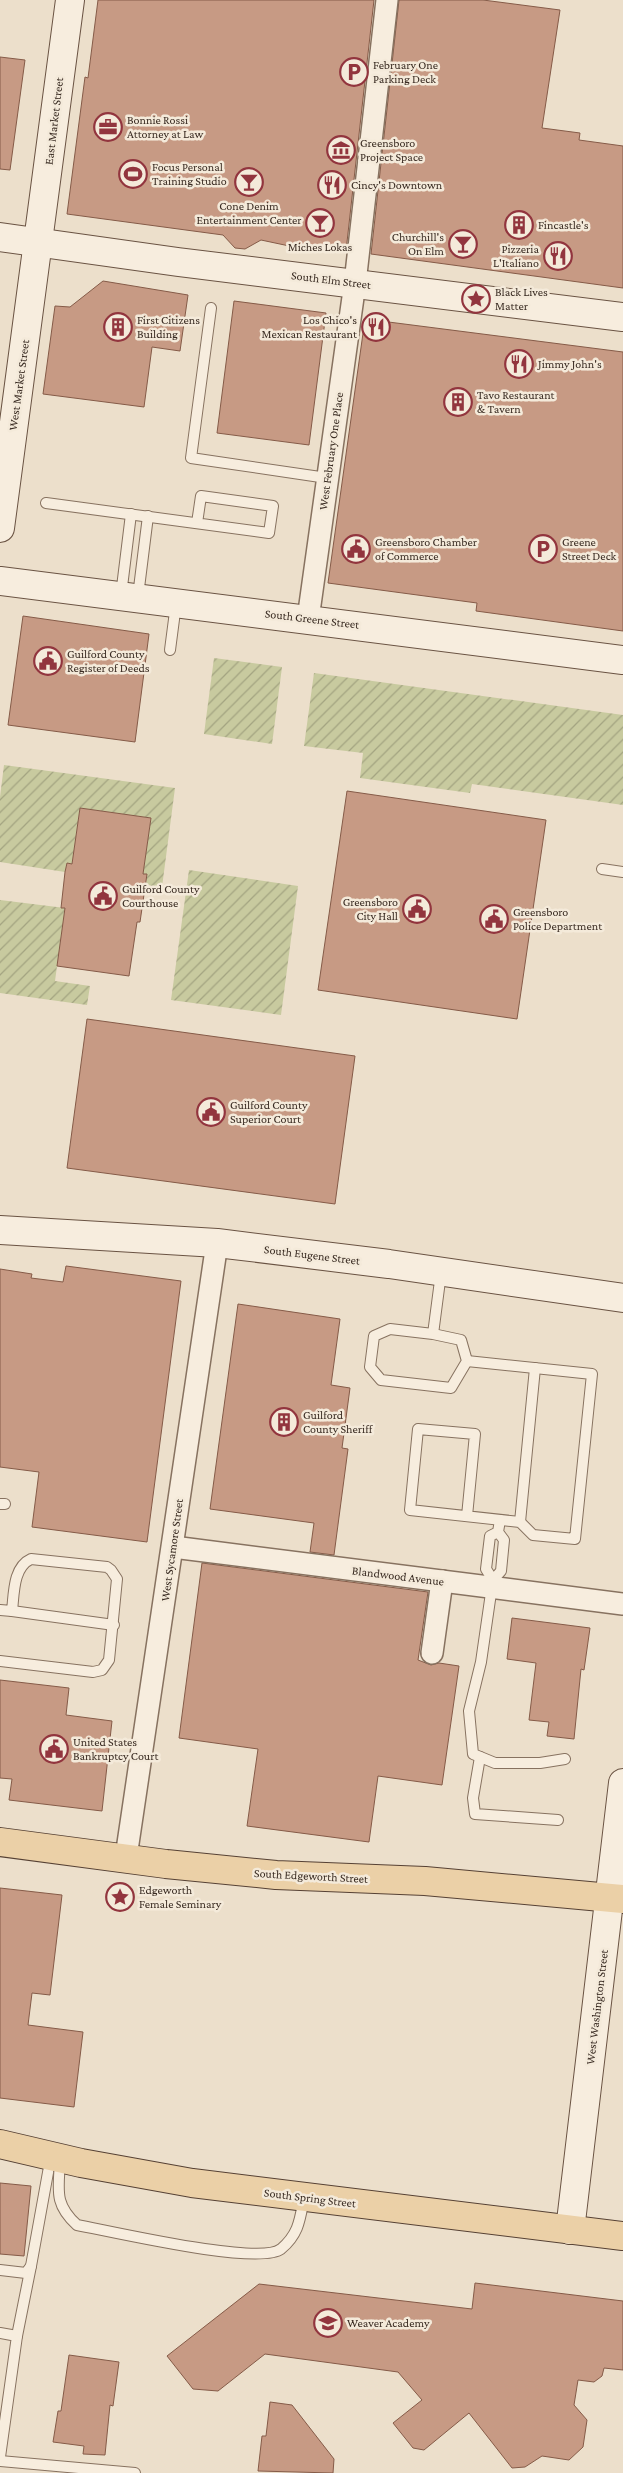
<svg xmlns="http://www.w3.org/2000/svg" width="623" height="2473" viewBox="0 0 623 2473" font-family="'Crimson Pro',serif">
  <style>
    .garden { fill: url(#garden-furrows) }
    .building { fill: #c79a84; stroke: #855b48 }
    .lines { fill: none; stroke-linecap: round; stroke-linejoin: round }
    .lane-casing { stroke: #877260; stroke-width: 12 }
    .street-casing { stroke: #877260; stroke-width: 24 }
    .secondary-casing { stroke: #6a5343; stroke-width: 30 }
    .primary-casing { stroke: #564134; stroke-width: 30 }
    .lane { stroke: #f7edde; stroke-width: 10 }
    .street { stroke: #f7edde; stroke-width: 21 }
    .secondary { stroke: #f7edde; stroke-width: 28 }
    .primary { stroke: #ebd0a7; stroke-width: 28 }
    .labels { text-anchor: middle; stroke-width: 5; stroke-linejoin: round; paint-order: stroke }
    .poi-label { font-size: 12px; fill: #392b22; stroke: #f4eada; text-anchor: start }
    .street-label { font-size: 12px; fill: #392b22; stroke: #f4eada }
  </style>
  <defs>
    <pattern id="garden-furrows" width="10" height="10" patternUnits="userSpaceOnUse" patternTransform="scale(1.25)"><rect width="10" height="10" fill="#c8ca9f"/><path d="M-1 1l2-2M0 10L10 0M9 11l2-2" fill="none" stroke="#a3a481"/></pattern>
  </defs>
  <rect width="100%" height="100%" fill="#ecdfcb"/>
  <g class="garden">
    <polygon points="214,658 282,667 272,744 204,734"/>
    <polygon points="314,673 623,715 623,805 472,784 470,793 360,778 363,753 304,746"/>
    <polygon points="4,765 175,788 162,887 146,885 147,875 143,874 151,818 80,808 72,864 67,864 65,872 0,862 0,797"/>
    <polygon points="189,870 298,886 281,1015 171,1000"/>
    <polygon points="0,900 65,908 55,981 90,986 87,1005 0,993"/>
  </g>
  <g class="building">
    <polygon points="98,0 374,0 346,251 300,245 294,247 261,240 245,249 235,248 223,235 67,214 85,77 88,78"/>
    <polygon points="399,0 483,0 560,10 542,128 580,133 579,140 623,146 623,288 371,254"/>
    <polygon points="0,57 25,60 10,170 0,169"/>
    <polygon points="103,281 188,295 180,351 152,347 144,407 43,394 55,306 70,307"/>
    <polygon points="234,301 326,313 309,445 217,433"/>
    <polygon points="365,319 623,352 623,631 476,611 477,603 328,583"/>
    <polygon points="23,616 149,634 135,742 8,725"/>
    <polygon points="347,791 546,820 517,1019 318,990"/>
    <polygon points="80,808 151,818 143,874 147,874 140,922 137,922 129,976 57,966 65,908 61,908 65,872 67,863 72,864"/>
    <polygon points="87,1019 355,1056 335,1204 67,1168"/>
    <polygon points="66,1266 181,1281 147,1542 32,1527 39,1472 0,1467 0,1269 32,1274 31,1278 63,1282"/>
    <polygon points="238,1304 340,1319 331,1385 350,1388 342,1448 348,1449 334,1555 310,1552 314,1523 210,1509"/>
    <polygon points="202,1563 428,1592 418,1660 431,1665 439,1663 459,1666 442,1785 378,1776 369,1842 247,1826 258,1749 179,1738"/>
    <polygon points="512,1618 590,1628 584,1670 581,1669 574,1739 547,1736 549,1722 529,1720 536,1663 507,1659"/>
    <polygon points="0,1680 69,1688 66,1715 112,1721 102,1811 9,1800 12,1779 0,1778"/>
    <polygon points="0,1888 62,1895 50,1995 32,1993 28,2025 83,2032 74,2107 0,2098"/>
    <polygon points="0,2183 31,2186 24,2256 0,2254"/>
    <polygon points="475,2283 623,2301 623,2370 604,2368 602,2376 594,2382 578,2380 574,2405 587,2420 583,2447 569,2460 542,2456 525,2467 512,2468 469,2413 424,2450 413,2448 393,2423 422,2400 398,2372 265,2354 218,2391 193,2389 167,2356 259,2284 472,2309"/>
    <polygon points="69,2355 119,2362 113,2406 110,2405 105,2455 83,2454 84,2446 53,2442 58,2411 61,2411"/>
    <polygon points="270,2402 292,2405 334,2459 333,2473 258,2471 262,2436 266,2436"/>
  </g>
  <g class="lines">
    <defs>
      <g id="lane">
        <polyline points="211,308 191,458 327,478"/>
        <polyline points="46,503 269,533 273,506 201,496 197,523"/>
        <polyline points="121,595 131,514"/>
        <polyline points="138,596 148,516"/>
        <polyline points="170,650 176,604"/>
        <polyline points="602,869 623,872"/>
        <polyline points="433,1334 461,1340 467,1361 451,1388 381,1380 370,1367 374,1336 390,1329 433,1334 441,1273"/>
        <polyline points="0,1504 5,1504"/>
        <polyline points="467,1516 475,1434 418,1429 410,1510 520,1522 533,1535 575,1539 592,1374 467,1361"/>
        <polyline points="520,1522 535,1368"/>
        <polyline points="498,1532 490,1536 486,1569 493,1580 501,1571 504,1540 498,1532 500,1520"/>
        <polyline points="492,1586 481,1662 469,1711 473,1754 495,1763 540,1763 565,1759"/>
        <path d="M0,1610L12,1611C14,1594 13,1567 31,1559L107,1567L111,1570L117,1579L109,1660L102,1670L93,1672L0,1661"/>
        <polyline points="12,1611 114,1625"/>
        <polyline points="480,1757 473,1798 475,1814 558,1820"/>
        <path d="M60,2159C59,2189 53,2203 77,2225C110,2231 259,2266 281,2249C299,2234 300,2219 304,2198"/>
        <polyline points="0,2270 26,2273 31,2266 51,2156"/>
        <polyline points="0,2333 17,2336 0,2457"/>
        <polyline points="17,2336 31,2266"/>
        <polyline points="0,2461 135,2473"/>
      </g>
      <g id="street">
        <polyline points="308,619 355,283 387,0"/>
        <polyline points="173,1547 623,1604"/>
        <polyline points="432,1653 442,1581"/>
        <polyline points="126,1857 217,1243"/>
      </g>
      <g id="secondary">
        <polyline points="0,237 178,262 623,317"/>
        <polyline points="0,528 70,0"/>
        <polyline points="0,581 623,660"/>
        <polyline points="0,1230 217,1243 389,1264 623,1298"/>
        <polyline points="570,2230 623,1783"/>
      </g>
      <g id="primary">
        <polyline points="0,1842 166,1864 276,1875 425,1881 623,1899"/>
        <polyline points="0,2144 81,2163 192,2183 623,2236"/>
      </g>
    </defs>
    <use href="#lane" class="lane-casing"/>
    <use href="#street" class="street-casing"/>
    <use href="#secondary" class="secondary-casing"/>
    <use href="#primary" class="primary-casing"/>
    <use href="#lane" class="lane"/>
    <use href="#street" class="street"/>
    <use href="#secondary" class="secondary"/>
    <use href="#primary" class="primary"/>
  </g>
  <defs>
    <symbol id="parking-ring" viewBox="-11 -11 22 22"><circle r="9.5" fill="#f4eada" stroke="#92353e" stroke-width="1.5"/><path d="M-3.5-5.5H1a3.5 3.5 0 0 1 0 7H-1V5.5H-3.5ZM-1-3.4V-.6H.8a1.4 1.4 0 0 0 0-2.8Z" fill="#92353e"/></symbol>
    <symbol id="office-ring" viewBox="-11 -11 22 22"><circle r="9.5" fill="#f4eada" stroke="#92353e" stroke-width="1.5"/><path d="M-6-3h4V-5.5h4V-3h4V5H-6ZM-1-4.5V-3h2v-1.5ZM-6 0V1H6V0Z" fill="#92353e"/></symbol>
    <symbol id="museum-ring" viewBox="-11 -11 22 22"><circle r="9.5" fill="#f4eada" stroke="#92353e" stroke-width="1.5"/><path d="M0-6L6-3V-2H-6V-3ZM-5-1h2V3h-2ZM-1-1h2V3h-2ZM3-1h2V3H3ZM-6 4H6V6H-6Z" fill="#92353e"/></symbol>
    <symbol id="stadium-ring" viewBox="-11 -11 22 22"><circle r="9.5" fill="#f4eada" stroke="#92353e" stroke-width="1.5"/><path d="M0-5a6.5 5 0 1 0 0 10a6.5 5 0 1 0 0-10ZM-3.5-1.8h7v3.6h-7Z" fill="#92353e"/></symbol>
    <symbol id="bar-ring" viewBox="-11 -11 22 22"><circle r="9.5" fill="#f4eada" stroke="#92353e" stroke-width="1.5"/><path d="M-6-5H6L.8 .8V4.5H3.5V6h-7V4.5H-.8V.8Z" fill="#92353e"/></symbol>
    <symbol id="restaurant-ring" viewBox="-11 -11 22 22"><circle r="9.5" fill="#f4eada" stroke="#92353e" stroke-width="1.5"/><path d="M-5-6h1v4h1v-4h1v4h1v-4h1v5L-1.5 .5V6h-2V.5L-5-1ZM5-6V6H3V1.5H1.5Q1.5-4 5-6Z" fill="#92353e"/></symbol>
    <symbol id="building-ring" viewBox="-11 -11 22 22"><circle r="9.5" fill="#f4eada" stroke="#92353e" stroke-width="1.5"/><path d="M-4-6H4V6H1V3H-1V6H-4ZM-2.5-4.3h1.7v1.8h-1.7ZM.8-4.3h1.7v1.8H.8ZM-2.5-1h1.7V.8h-1.7ZM.8-1h1.7V.8H.8Z" fill="#92353e"/></symbol>
    <symbol id="sight-ring" viewBox="-11 -11 22 22"><circle r="9.5" fill="#f4eada" stroke="#92353e" stroke-width="1.5"/><path d="M0-6L1.8-2.2L6-1.7L2.9 1.2L3.7 5.4L0 3.3L-3.7 5.4L-2.9 1.2L-6-1.7L-1.8-2.2Z" fill="#92353e"/></symbol>
    <symbol id="civic-ring" viewBox="-11 -11 22 22"><circle r="9.5" fill="#f4eada" stroke="#92353e" stroke-width="1.5"/><path d="M-.6-6.5H3V-4.5H.6V-3L4-1V1h2V6H-6V1h2V-1L-.6-3ZM-1.2 2.5V6h2.4V2.5Z" fill="#92353e"/></symbol>
    <symbol id="school-ring" viewBox="-11 -11 22 22"><circle r="9.5" fill="#f4eada" stroke="#92353e" stroke-width="1.5"/><path d="M0-5L7-2L0 1L-7-2ZM-4 1L0 2.5L4 1V4Q0 6-4 4Z" fill="#92353e"/></symbol>
  </defs>
  <g fill-rule="evenodd">
    <use href="#parking-ring" x="338" y="56" width="32" height="32"/>
    <use href="#office-ring" x="92" y="111" width="32" height="32"/>
    <use href="#museum-ring" x="325" y="134" width="32" height="32"/>
    <use href="#stadium-ring" x="117" y="158" width="32" height="32"/>
    <use href="#bar-ring" x="233" y="166" width="32" height="32"/>
    <use href="#restaurant-ring" x="316" y="169" width="32" height="32"/>
    <use href="#bar-ring" x="304" y="207" width="32" height="32"/>
    <use href="#building-ring" x="503" y="209" width="32" height="32"/>
    <use href="#bar-ring" x="447" y="228" width="32" height="32"/>
    <use href="#restaurant-ring" x="542" y="240" width="32" height="32"/>
    <use href="#sight-ring" x="460" y="283" width="32" height="32"/>
    <use href="#building-ring" x="102" y="311" width="32" height="32"/>
    <use href="#restaurant-ring" x="360" y="311" width="32" height="32"/>
    <use href="#restaurant-ring" x="503" y="348" width="32" height="32"/>
    <use href="#building-ring" x="442" y="386" width="32" height="32"/>
    <use href="#civic-ring" x="340" y="533" width="32" height="32"/>
    <use href="#parking-ring" x="527" y="533" width="32" height="32"/>
    <use href="#civic-ring" x="32" y="645" width="32" height="32"/>
    <use href="#civic-ring" x="87" y="880" width="32" height="32"/>
    <use href="#civic-ring" x="401" y="893" width="32" height="32"/>
    <use href="#civic-ring" x="478" y="903" width="32" height="32"/>
    <use href="#civic-ring" x="195" y="1096" width="32" height="32"/>
    <use href="#building-ring" x="268" y="1406" width="32" height="32"/>
    <use href="#civic-ring" x="38" y="1733" width="32" height="32"/>
    <use href="#sight-ring" x="104" y="1881" width="32" height="32"/>
    <use href="#school-ring" x="312" y="2307" width="32" height="32"/>
  </g>
  <g class="labels">
    <g class="poi-label">
      <text x="373" y="69">February One<tspan x="373" dy="14">Parking Deck</tspan></text>
      <text x="127" y="124">Bonnie Rossi<tspan x="127" dy="14">Attorney at Law</tspan></text>
      <text x="360" y="147">Greensboro<tspan x="360" dy="14">Project Space</tspan></text>
      <text x="152" y="171">Focus Personal<tspan x="152" dy="14">Training Studio</tspan></text>
      <text x="351" y="189">Cincy's Downtown</text>
      <text x="249" y="210" text-anchor="middle">Cone Denim<tspan x="249" dy="14">Entertainment Center</tspan></text>
      <text x="538" y="229">Fincastle's</text>
      <text x="444" y="241" text-anchor="end">Churchill's<tspan x="444" dy="14">On Elm</tspan></text>
      <text x="320" y="251" text-anchor="middle">Miches Lokas</text>
      <text x="539" y="253" text-anchor="end">Pizzeria<tspan x="539" dy="14">L'Italiano</tspan></text>
      <text x="495" y="296">Black Lives<tspan x="495" dy="14">Matter</tspan></text>
      <text x="137" y="324">First Citizens<tspan x="137" dy="14">Building</tspan></text>
      <text x="357" y="324" text-anchor="end">Los Chico's<tspan x="357" dy="14">Mexican Restaurant</tspan></text>
      <text x="538" y="368">Jimmy John's</text>
      <text x="477" y="399">Tavo Restaurant<tspan x="477" dy="14">&amp; Tavern</tspan></text>
      <text x="375" y="546">Greensboro Chamber<tspan x="375" dy="14">of Commerce</tspan></text>
      <text x="562" y="546">Greene<tspan x="562" dy="14">Street Deck</tspan></text>
      <text x="67" y="658">Guilford County<tspan x="67" dy="14">Register of Deeds</tspan></text>
      <text x="122" y="893">Guilford County<tspan x="122" dy="14">Courthouse</tspan></text>
      <text x="398" y="906" text-anchor="end">Greensboro<tspan x="398" dy="14">City Hall</tspan></text>
      <text x="513" y="916">Greensboro<tspan x="513" dy="14">Police Department</tspan></text>
      <text x="230" y="1109">Guilford County<tspan x="230" dy="14">Superior Court</tspan></text>
      <text x="303" y="1419">Guilford<tspan x="303" dy="14">County Sheriff</tspan></text>
      <text x="73" y="1746">United States<tspan x="73" dy="14">Bankruptcy Court</tspan></text>
      <text x="139" y="1894">Edgeworth<tspan x="139" dy="14">Female Seminary</tspan></text>
      <text x="347" y="2327">Weaver Academy</text>
    </g>
    <g class="street-label">
      <text transform="translate(54 121) rotate(-83)" y="4">East Market Street</text>
      <text transform="translate(331 280) rotate(7)" y="4">South Elm Street</text>
      <text transform="translate(19 385) rotate(-82)" y="4">West Market Street</text>
      <text transform="translate(331 451) rotate(-82)" y="4">West February One Place</text>
      <text transform="translate(312 619) rotate(7)" y="4">South Greene Street</text>
      <text transform="translate(312 1255) rotate(7)" y="4">South Eugene Street</text>
      <text transform="translate(172 1550) rotate(-82)" y="4">West Sycamore Street</text>
      <text transform="translate(398 1576) rotate(7)" y="4">Blandwood Avenue</text>
      <text transform="translate(311 1876) rotate(3)" y="4">South Edgeworth Street</text>
      <text transform="translate(597 2007) rotate(-83)" y="4">West Washington Street</text>
      <text transform="translate(310 2198) rotate(7)" y="4">South Spring Street</text>
    </g>
  </g>
</svg>
